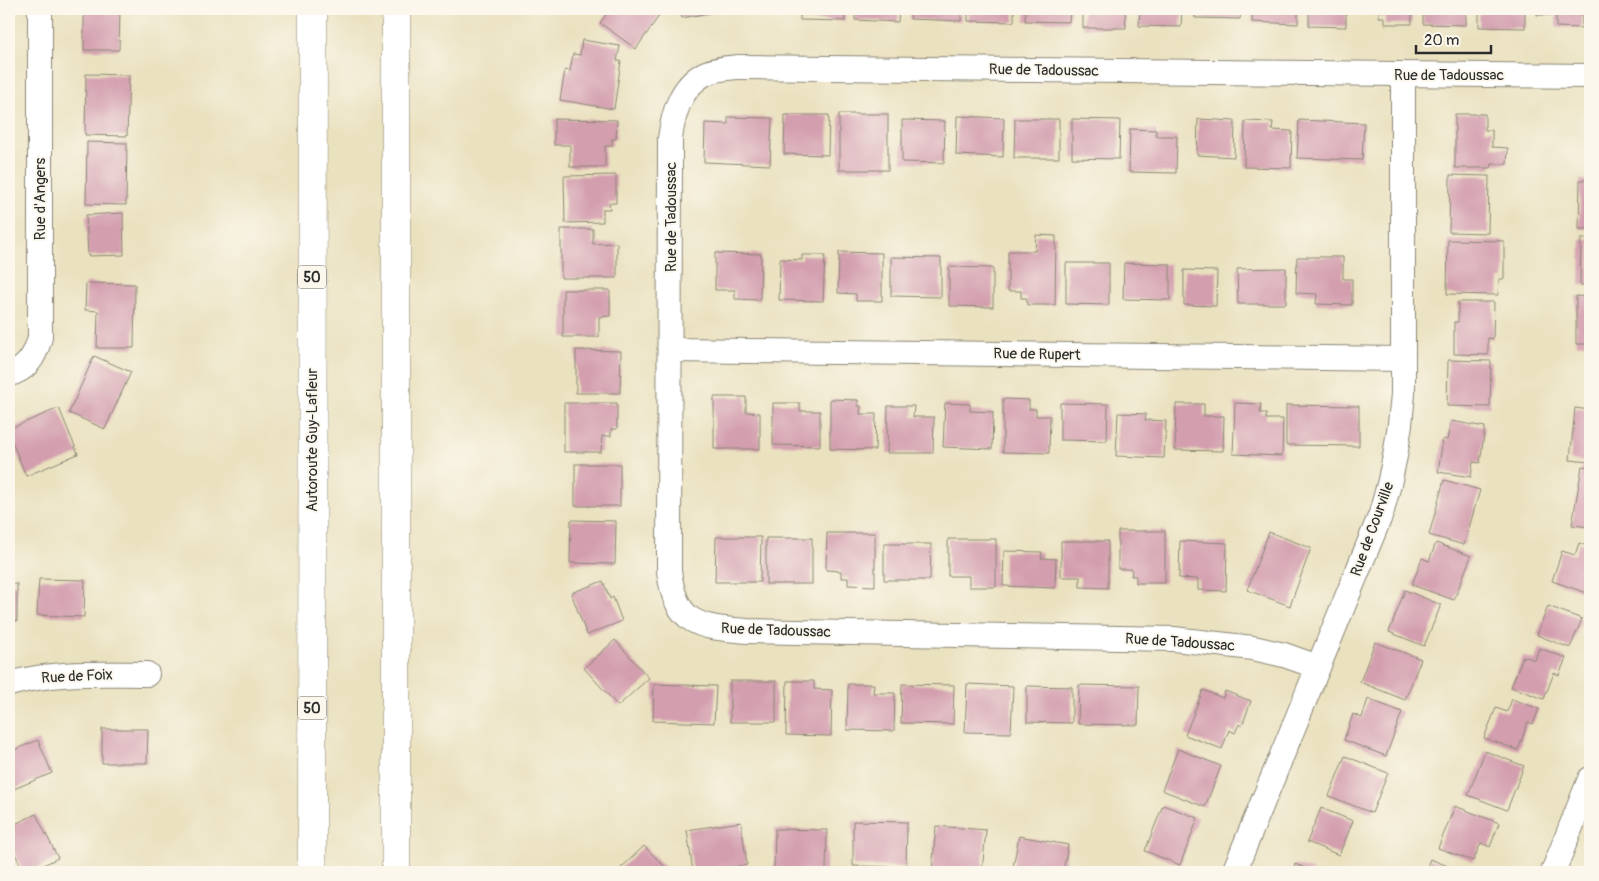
<svg xmlns="http://www.w3.org/2000/svg" width="1599" height="881" viewBox="0 0 1599 881" font-family="Pangolin,sans-serif">
  <style>
    .building { fill: #d39eae }
    .lines { fill: none; stroke-linecap: round; stroke-linejoin: round }
    .minor-casing { stroke: #8a8675; stroke-width: 26 }
    .highway-casing { stroke: #8a8675; stroke-width: 29 }
    .minor { stroke: #fff; stroke-width: 24 }
    .highway { stroke: #fff; stroke-width: 28 }
    .labels { text-anchor: middle; stroke-width: 4; stroke-linejoin: round; paint-order: stroke }
    .shield { fill: #fbf7ec; stroke: #696865; stroke-width: 1 }
    .shield-label { font-size: 14px; font-weight: bold; fill: #2b2b2b }
    .street-label { font-size: 15px; fill: #2b2b2b; stroke: #fbf7ec }
  </style>
  <rect width="100%" height="100%" fill="#fbf7ec"/>
  <filter id="ink" filterUnits="userSpaceOnUse"><feTurbulence type="fractalNoise" baseFrequency=".02" numOctaves="2"/><feDisplacementMap in="SourceGraphic" scale="10" xChannelSelector="R" yChannelSelector="G"/><feConvolveMatrix kernelMatrix="1 2 1 2 8 2 1 2 1" color-interpolation-filters="sRGB"/></filter>
  <filter id="wash" filterUnits="userSpaceOnUse"><feTurbulence type="fractalNoise" baseFrequency=".0096" numOctaves="4" result="noise"/><feDisplacementMap in="SourceGraphic" scale="20" xChannelSelector="R" yChannelSelector="G"/><feGaussianBlur stdDeviation="1.12" result="paint"/><feColorMatrix in="noise" values="0 0 0 0 0 0 0 0 0 0 0 0 0 0 0 0 0 1.4 0 .05"/><feComposite in="paint" operator="in"/></filter>
  <g filter="url(#wash)">
    <rect width="100%" height="100%" fill="#eae1bf"/>
    <g id="blocks">
      <g class="building">
        <polygon points="84,9 120,9 119,50 84,50"/>
        <polygon points="610,9 655,9 661,13 636,49 600,23"/>
        <polygon points="680,9 725,9 725,10 682,18"/>
        <polygon points="741,9 787,9 787,14 741,13"/>
        <polygon points="800,9 845,9 845,21 800,20"/>
        <polygon points="855,9 899,9 898,22 855,20"/>
        <polygon points="911,9 961,9 961,21 910,19"/>
        <polygon points="968,9 1014,9 1014,22 968,21"/>
        <polygon points="1026,9 1070,9 1069,22 1025,21"/>
        <polygon points="1083,9 1125,9 1126,28 1083,28"/>
        <polygon points="1140,9 1182,9 1181,27 1139,26"/>
        <polygon points="1195,9 1241,9 1240,19 1195,18"/>
        <polygon points="1253,9 1298,9 1298,24 1252,22"/>
        <polygon points="1309,9 1346,9 1346,27 1309,26"/>
        <polygon points="1379,9 1412,9 1412,24 1385,24 1385,17 1379,17"/>
        <polygon points="1423,9 1466,9 1466,25 1423,24"/>
        <polygon points="1479,9 1525,9 1525,28 1479,27"/>
        <polygon points="1537,9 1582,9 1582,28 1556,27 1556,15 1537,15"/>
        <polygon points="582,40 620,46 617,61 621,61 614,109 560,100 565,70 570,71 573,54 580,55"/>
        <polygon points="86,74 129,75 127,136 85,135"/>
        <rect x="839" y="114" width="49" height="56"/>
        <polygon points="1455,114 1485,114 1485,130 1492,130 1492,147 1508,148 1507,164 1492,164 1491,168 1455,168"/>
        <polygon points="785,115 829,115 828,155 784,154"/>
        <polygon points="957,116 1004,118 1003,157 956,155"/>
        <polygon points="728,117 772,118 770,165 704,162 705,123 728,124"/>
        <polygon points="554,119 617,120 616,139 612,139 612,146 605,146 605,167 570,167 570,145 554,145"/>
        <polygon points="1015,119 1059,119 1059,158 1014,158"/>
        <polygon points="1072,119 1120,120 1119,159 1072,158"/>
        <polygon points="1198,119 1235,121 1234,157 1197,155"/>
        <polygon points="902,120 945,121 944,163 902,162"/>
        <polygon points="1299,120 1364,123 1362,160 1297,158"/>
        <polygon points="1245,121 1273,122 1272,130 1292,131 1291,168 1244,167"/>
        <polygon points="1130,129 1156,130 1156,136 1177,136 1176,173 1129,172"/>
        <polygon points="87,142 127,143 126,205 86,204"/>
        <polygon points="616,175 616,203 609,203 610,209 603,209 603,222 565,223 564,176"/>
        <polygon points="1450,175 1489,176 1488,233 1449,232"/>
        <polygon points="1580,180 1590,180 1590,229 1579,229"/>
        <polygon points="123,213 124,255 88,256 86,215"/>
        <polygon points="561,229 593,229 593,244 617,243 617,278 561,278"/>
        <polygon points="1036,235 1056,236 1055,305 1027,305 1027,298 1021,298 1021,291 1008,291 1008,251 1035,251"/>
        <polygon points="1581,239 1590,239 1590,285 1580,285"/>
        <polygon points="1448,240 1504,241 1504,279 1499,279 1498,295 1447,294"/>
        <polygon points="839,252 882,253 882,301 856,301 856,294 838,293"/>
        <polygon points="715,253 761,254 760,300 735,299 735,290 715,290"/>
        <polygon points="802,255 825,255 823,301 779,300 780,259 802,260"/>
        <polygon points="891,257 941,258 941,297 891,296"/>
        <polygon points="1297,257 1343,257 1343,279 1352,279 1352,305 1316,304 1317,294 1296,293"/>
        <polygon points="1066,263 1109,263 1109,305 1066,304"/>
        <polygon points="1124,263 1170,264 1170,300 1123,299"/>
        <polygon points="949,267 993,268 993,307 949,306"/>
        <polygon points="1286,268 1286,304 1238,304 1237,269"/>
        <polygon points="1184,270 1217,271 1216,306 1184,305"/>
        <polygon points="86,283 135,284 134,348 97,348 98,311 85,310"/>
        <polygon points="563,290 610,290 610,316 599,317 599,337 563,337"/>
        <polygon points="1576,296 1590,297 1590,344 1576,344"/>
        <polygon points="1458,302 1494,302 1493,339 1488,338 1488,355 1454,354 1454,322 1458,322"/>
        <polygon points="576,350 621,351 620,393 576,393"/>
        <polygon points="94,356 131,372 105,429 69,413"/>
        <polygon points="1448,360 1491,361 1490,407 1447,406"/>
        <rect x="1587" y="368" width="3" height="34"/>
        <polygon points="714,397 746,397 746,412 760,413 760,449 714,449"/>
        <polygon points="830,399 858,400 858,406 861,406 860,414 876,414 875,450 830,449"/>
        <polygon points="1003,399 1029,400 1029,409 1036,409 1036,416 1050,416 1049,453 1003,452"/>
        <polygon points="564,403 617,403 617,429 611,429 611,436 602,436 601,452 564,452"/>
        <polygon points="773,403 800,403 800,411 820,411 820,446 773,445"/>
        <polygon points="945,403 970,404 970,411 993,412 992,449 943,447"/>
        <polygon points="1060,403 1108,404 1107,441 1060,440"/>
        <polygon points="1235,403 1261,404 1260,413 1266,413 1266,419 1283,419 1282,456 1233,454"/>
        <polygon points="1176,404 1204,404 1204,416 1224,416 1223,451 1175,450"/>
        <polygon points="1286,405 1359,406 1359,446 1286,445"/>
        <polygon points="888,406 914,406 913,417 934,417 933,453 887,453"/>
        <polygon points="59,408 78,454 26,476 9,434 9,429"/>
        <polygon points="1575,408 1590,410 1590,462 1570,460"/>
        <polygon points="1118,413 1146,414 1145,420 1166,421 1164,458 1116,456"/>
        <polygon points="1451,421 1485,427 1480,463 1473,462 1471,477 1438,472 1443,439 1447,440"/>
        <rect x="575" y="464" width="45" height="42"/>
        <polygon points="1582,466 1590,467 1590,527 1572,525"/>
        <polygon points="1444,480 1480,490 1464,545 1429,535"/>
        <polygon points="571,520 616,521 615,564 570,563"/>
        <polygon points="1118,531 1165,531 1165,583 1136,583 1136,576 1131,576 1132,569 1118,569"/>
        <polygon points="1269,532 1311,548 1290,606 1247,590"/>
        <polygon points="827,533 875,533 875,586 848,585 848,578 841,578 841,571 826,570"/>
        <polygon points="716,537 761,537 760,582 715,582"/>
        <rect x="766" y="538" width="46" height="46"/>
        <polygon points="948,539 996,539 996,587 969,587 969,576 948,576"/>
        <polygon points="1061,541 1108,541 1108,588 1080,587 1080,577 1061,577"/>
        <polygon points="1180,541 1227,543 1226,591 1198,590 1198,579 1179,578"/>
        <polygon points="1436,543 1471,556 1454,600 1412,585 1422,558 1429,561"/>
        <polygon points="1579,543 1590,547 1590,584 1587,593 1552,581 1562,551 1575,555"/>
        <polygon points="884,544 931,544 930,580 884,580"/>
        <polygon points="1004,551 1042,552 1041,558 1056,559 1055,588 1003,586"/>
        <polygon points="39,579 85,580 84,617 37,615"/>
        <polygon points="603,581 610,599 613,597 622,621 587,635 571,593"/>
        <rect x="9" y="584" width="8" height="37"/>
        <polygon points="1405,590 1441,605 1424,646 1389,632"/>
        <polygon points="1548,606 1582,619 1570,648 1537,635"/>
        <polygon points="615,640 649,678 618,706 584,668"/>
        <polygon points="1375,642 1421,659 1405,700 1360,682"/>
        <polygon points="1539,648 1566,658 1559,675 1554,673 1544,699 1511,687 1523,656 1535,660"/>
        <rect x="730" y="681" width="46" height="41"/>
        <polygon points="787,681 814,681 814,689 832,690 831,736 786,735"/>
        <polygon points="654,684 716,686 714,723 653,721"/>
        <polygon points="848,684 874,684 873,693 895,693 894,731 847,730"/>
        <polygon points="902,684 954,685 953,724 901,723"/>
        <polygon points="967,684 1013,686 1011,733 965,732"/>
        <polygon points="1079,685 1139,686 1138,725 1078,724"/>
        <polygon points="1027,686 1072,687 1072,723 1027,722"/>
        <polygon points="1203,690 1223,698 1225,691 1251,701 1242,726 1239,724 1235,733 1229,730 1222,749 1185,735"/>
        <polygon points="1368,699 1402,712 1386,756 1344,740 1353,714 1362,718"/>
        <polygon points="1512,699 1539,709 1533,724 1528,722 1518,750 1484,738 1496,708 1507,712"/>
        <polygon points="102,729 148,729 147,763 102,763"/>
        <polygon points="38,740 52,773 9,791 9,752"/>
        <polygon points="1178,749 1221,766 1205,807 1162,790"/>
        <polygon points="1485,751 1524,766 1507,810 1468,795"/>
        <polygon points="1345,756 1388,773 1372,813 1329,796"/>
        <polygon points="1163,805 1198,818 1180,865 1145,851"/>
        <polygon points="1455,806 1499,823 1490,847 1481,843 1473,861 1438,848"/>
        <polygon points="1321,808 1353,821 1339,855 1307,842"/>
        <polygon points="36,814 58,858 29,872 24,872 9,842 9,827"/>
        <polygon points="853,821 907,822 906,867 853,866"/>
        <polygon points="741,822 747,865 693,872 687,830"/>
        <polygon points="936,826 986,830 982,872 932,871"/>
        <polygon points="775,829 827,830 826,871 774,870"/>
        <polygon points="1019,836 1068,845 1063,872 1012,872"/>
        <polygon points="644,846 670,872 617,872 620,869"/>
        <polygon points="1430,859 1463,872 1425,872"/>
        <polygon points="1295,864 1315,872 1292,872"/>
        <polygon points="1141,867 1156,872 1139,872"/>
      </g>
    </g>
  </g>
  <g filter="url(#ink)">
    <use href="#blocks" fill-opacity="0" stroke="#8a8675" stroke-width="1"/>
    <g class="lines">
      <defs>
        <g id="minor">
          <polyline points="671,350 1403,359"/>
          <path d="M9,374C28,370 36,354 40,337V9"/>
          <path d="M1318,667L1284,655L1253,648L1174,639L747,631C699,627 676,626 669,571L670,139C673,115 680,87 704,74C714,69 727,68 738,67L1590,76"/>
          <path d="M9,684C54,671 100,674 147,674"/>
          <path d="M1234,872L1381,514C1393,474 1400,436 1403,394V74"/>
          <polyline points="1553,872 1590,779"/>
        </g>
        <g id="highway">
          <polyline points="312,872 313,9"/>
          <polyline points="396,872 396,9"/>
        </g>
      </defs>
      <use href="#minor" class="minor-casing"/>
      <use href="#highway" class="highway-casing"/>
      <use href="#minor" class="minor"/>
      <use href="#highway" class="highway"/>
    </g>
  </g>
  <g class="labels">
    <g class="shield">
      <rect x="298" y="265.5" width="28" height="23" rx="4"/>
      <rect x="298" y="696.5" width="28" height="23" rx="4"/>
    </g>
    <g class="shield-label">
      <text x="312" y="282">50</text>
      <text x="312" y="713">50</text>
    </g>
    <g class="street-label">
      <text transform="translate(1044 70) rotate(1)" y="5">Rue de Tadoussac</text>
      <text x="1449" y="80">Rue de Tadoussac</text>
      <text transform="translate(40 199) rotate(-90)" y="5">Rue d'Angers</text>
      <text transform="translate(671 217) rotate(-90)" y="5">Rue de Tadoussac</text>
      <text transform="translate(1037 354) rotate(1)" y="5">Rue de Rupert</text>
      <text transform="translate(312 440) rotate(-90)" y="5">Autoroute Guy-Lafleur</text>
      <text transform="translate(1372 529) rotate(-70)" y="5">Rue de Courville</text>
      <text transform="translate(776 630) rotate(2)" y="5">Rue de Tadoussac</text>
      <text transform="translate(1180 642) rotate(4)" y="5">Rue de Tadoussac</text>
      <text transform="translate(77 676) rotate(-3)" y="5">Rue de Foix</text>
    </g>
  </g>
  <rect width="1599" height="881" fill="none" stroke="#fbf7ec" stroke-width="30"/>
  <path d="M1416 45v8h75v-8" fill="none" stroke="#2b2b2b" stroke-width="2.5"/>
  <text x="1424" y="45" font-size="15" fill="#2b2b2b" stroke="#fbf7ec" stroke-width="4" paint-order="stroke">20 m</text>
</svg>
